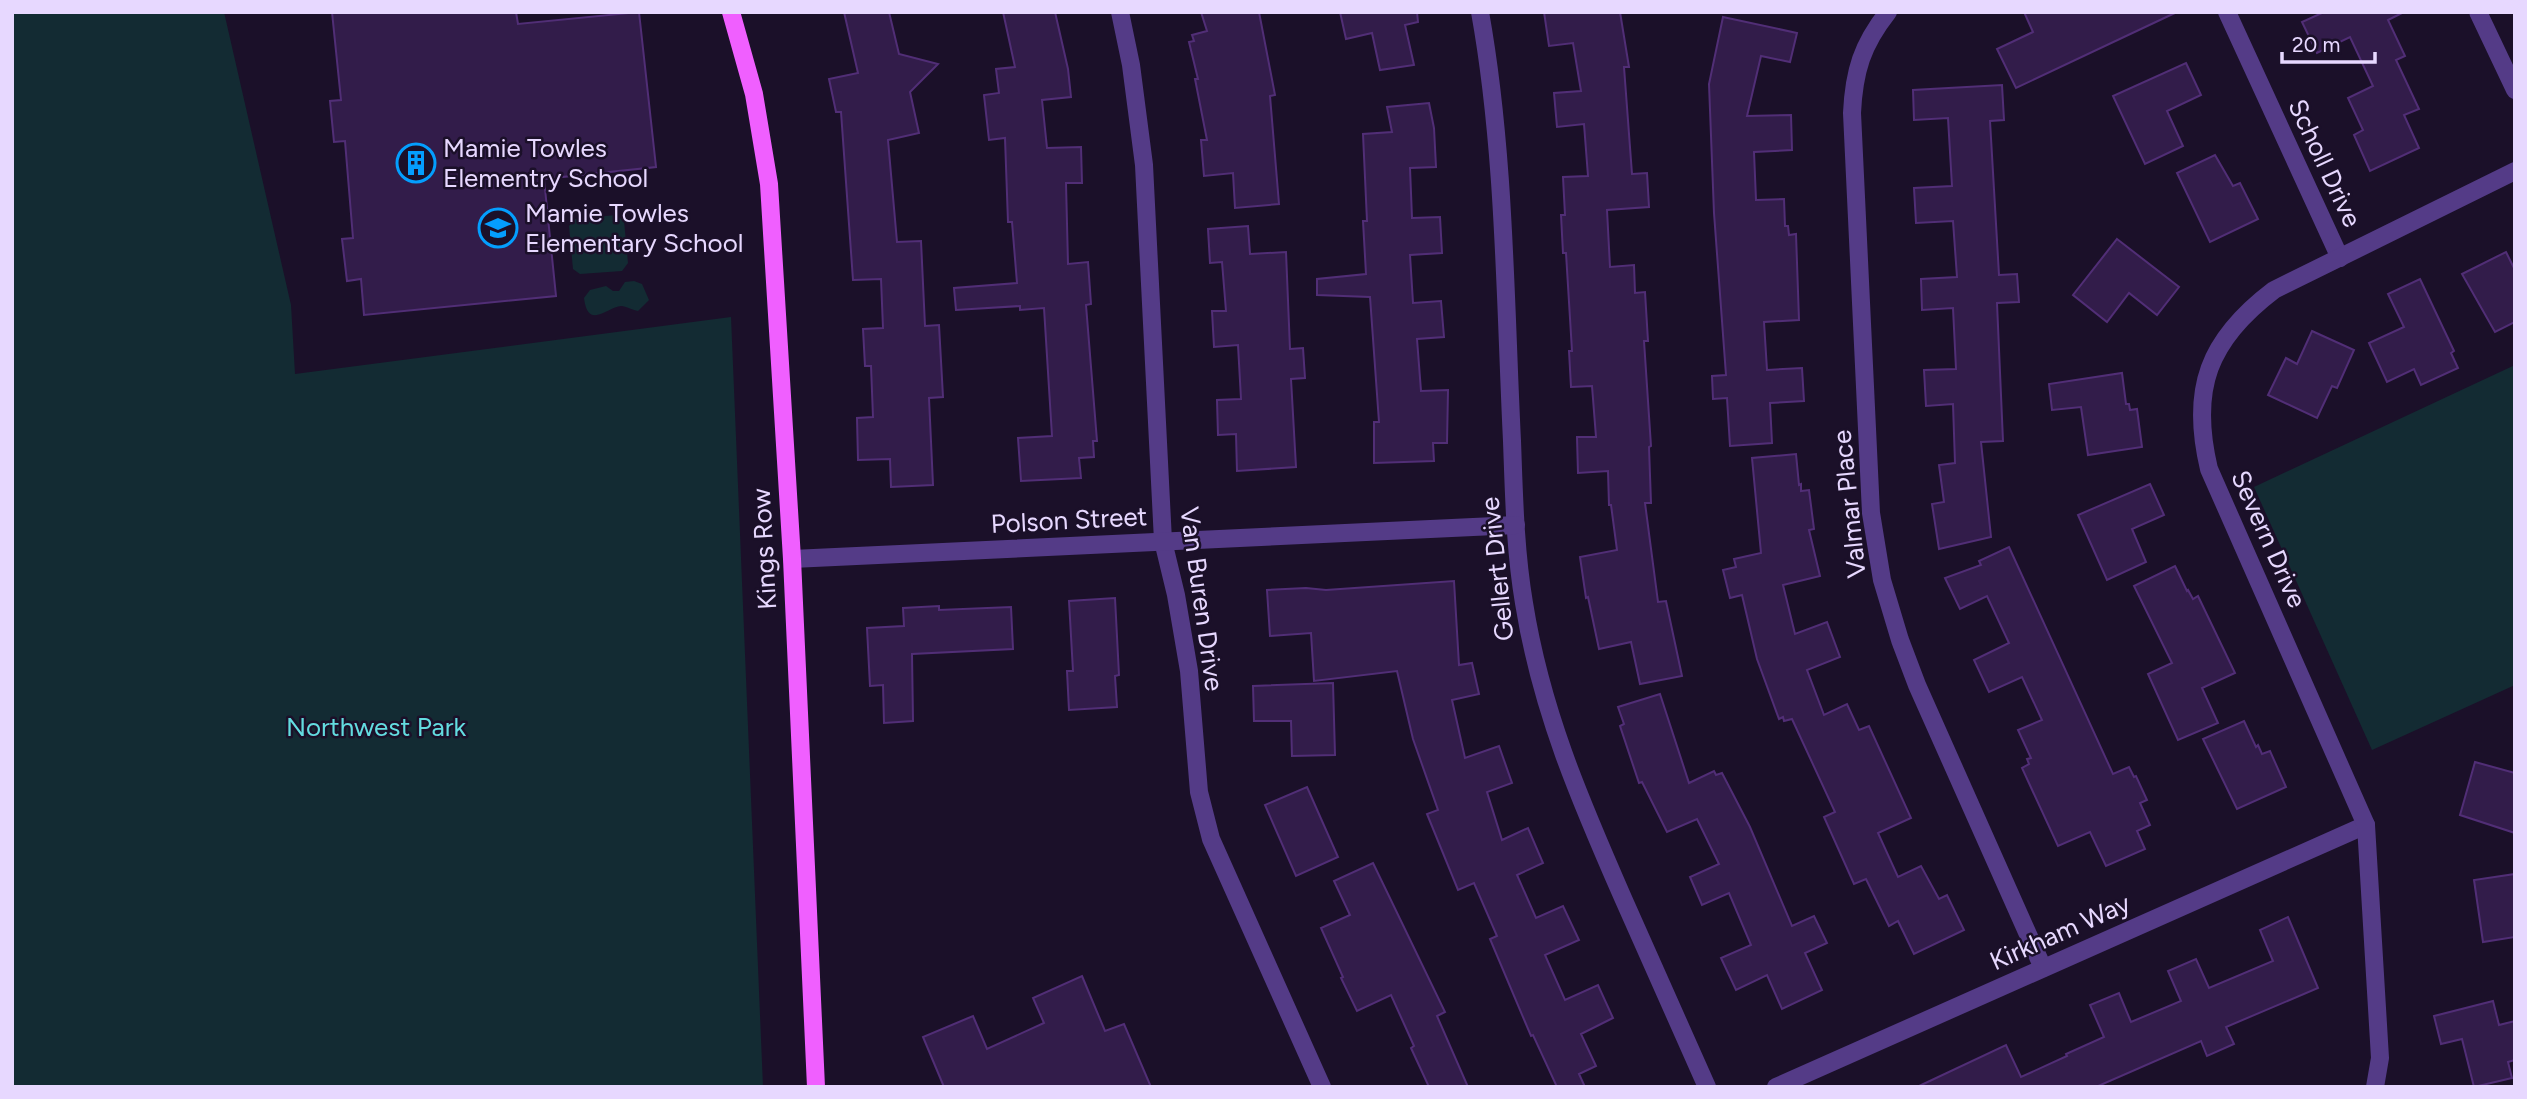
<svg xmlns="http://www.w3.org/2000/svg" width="2527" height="1099" viewBox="0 0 2527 1099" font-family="Figtree,sans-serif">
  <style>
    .green { fill: #132b33 }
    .building { fill: #321c4a; stroke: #512e76; stroke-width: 2 }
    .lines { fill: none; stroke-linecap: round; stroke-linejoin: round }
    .minor { stroke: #543b87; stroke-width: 18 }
    .major { stroke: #f05fff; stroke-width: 18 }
    .labels { text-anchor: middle; stroke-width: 5; stroke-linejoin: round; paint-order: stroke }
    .poi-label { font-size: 26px; fill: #e7d8ff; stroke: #1b1029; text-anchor: start }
    .street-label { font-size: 26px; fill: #e7d8ff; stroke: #1b1029 }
    .park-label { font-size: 26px; fill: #63dce0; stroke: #1b1029 }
  </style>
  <rect width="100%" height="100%" fill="#1b1029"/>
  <g class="green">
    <polygon points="12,12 224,12 291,305 295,374 731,317 763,1087 12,1087"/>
    <polygon points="616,215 624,221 628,263 622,271 580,274 573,269 569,226 575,219"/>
    <path d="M634,281L642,284L649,300L638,311C633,310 627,307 622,306C609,305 588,332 584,298L590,290L606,286L613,291H619L625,282Z"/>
    <polygon points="2515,365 2515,685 2372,750 2254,487"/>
  </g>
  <g class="building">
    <polygon points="332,12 516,12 518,24 639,12 656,167 544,179 556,296 364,315 361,279 347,281 342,239 353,238 345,141 334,142 330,101 341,100"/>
    <polygon points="844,12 889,12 899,54 938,64 910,92 919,133 888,140 897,242 921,241 925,326 939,325 943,397 929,398 933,485 891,487 890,459 858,460 857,418 873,417 871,366 865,366 863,329 883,328 881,279 853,280 841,112 836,112 829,79 858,73"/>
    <polygon points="1003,12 1055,12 1068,69 1071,97 1042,100 1047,148 1081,147 1082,183 1066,183 1068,264 1088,262 1091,304 1086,305 1097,441 1093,441 1094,457 1079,458 1081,478 1021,481 1018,438 1052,436 1044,308 1020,310 1020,306 956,310 954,288 1017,283 1012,222 1008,222 1005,138 989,140 984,95 999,93 996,69 1015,67"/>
    <polygon points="1201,12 1259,12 1275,95 1270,96 1279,204 1235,208 1233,173 1204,176 1201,140 1207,140 1195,79 1198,79 1189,42 1194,41 1192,35 1207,31"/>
    <polygon points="1340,12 1417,12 1418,22 1405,25 1414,65 1380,70 1372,33 1346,39"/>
    <polygon points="1544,12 1620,12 1629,67 1624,67 1632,174 1647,173 1649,207 1607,210 1610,267 1634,265 1635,293 1645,292 1648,341 1644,341 1651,446 1649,447 1651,503 1645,503 1658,602 1666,601 1682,676 1640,684 1631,642 1599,649 1588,597 1586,598 1580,557 1617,550 1611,505 1609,505 1608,471 1578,473 1577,437 1596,437 1592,386 1571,387 1569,351 1572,351 1566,253 1563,253 1561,215 1565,215 1563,177 1588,176 1584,124 1557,127 1554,93 1581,91 1573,43 1549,46"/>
    <polygon points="2024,12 2177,12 2016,88 1997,49 2033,32"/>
    <polygon points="2324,12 2404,12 2388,20 2405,56 2396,60 2419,109 2404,115 2419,148 2370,171 2354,135 2363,130 2348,98 2373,86 2350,37 2317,53 2302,22"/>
    <polygon points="1723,17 1797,33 1790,62 1761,56 1747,116 1791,115 1792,150 1754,152 1756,200 1784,199 1785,226 1788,226 1789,235 1796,234 1799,320 1764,322 1767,370 1802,368 1804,401 1770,403 1772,443 1730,446 1727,398 1713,399 1712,376 1726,375 1714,213 1709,84"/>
    <polygon points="2186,63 2201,95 2167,111 2183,146 2145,164 2113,96"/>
    <polygon points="2002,85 2004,120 1990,121 1999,275 2017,274 2019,302 1997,303 2003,441 1981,442 1991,537 1939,549 1932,504 1944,502 1939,465 1955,463 1953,404 1926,406 1924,370 1956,369 1953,308 1922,310 1921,279 1957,277 1953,221 1916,223 1914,188 1952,186 1948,118 1914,120 1913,90"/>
    <polygon points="1429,103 1434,128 1436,167 1410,168 1412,218 1440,217 1442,253 1410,255 1413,303 1441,301 1444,337 1417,339 1421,391 1448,390 1447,443 1433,443 1434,461 1374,463 1374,422 1379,422 1370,297 1317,295 1317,279 1366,274 1363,221 1367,221 1363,134 1392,132 1387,107"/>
    <polygon points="2215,155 2233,186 2240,183 2258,219 2210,242 2177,173"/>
    <polygon points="1248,226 1250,254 1286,252 1290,349 1303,348 1305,378 1291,379 1296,467 1237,471 1236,434 1218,435 1217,400 1241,399 1238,345 1214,347 1212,311 1226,311 1222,262 1210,263 1208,229"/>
    <polygon points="2117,239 2179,287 2157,315 2129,293 2107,322 2073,295"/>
    <polygon points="2506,252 2515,270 2515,322 2495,332 2462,274"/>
    <polygon points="2420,279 2454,351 2451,353 2458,368 2421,385 2414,369 2387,382 2369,343 2404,327 2388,294"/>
    <polygon points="2312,331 2354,350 2337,388 2332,386 2317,418 2268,395 2286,358 2297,364"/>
    <polygon points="2122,373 2126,404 2129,404 2130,410 2137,409 2142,447 2088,455 2081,407 2052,410 2049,384"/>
    <polygon points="1796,454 1799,485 1801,484 1801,491 1809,490 1814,529 1809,530 1820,576 1783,585 1795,634 1827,622 1840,657 1807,670 1824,715 1847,704 1859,730 1869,726 1911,818 1878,833 1898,877 1921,866 1939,899 1947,895 1964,930 1914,954 1898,921 1889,926 1866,879 1854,884 1824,817 1835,812 1792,719 1784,721 1783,717 1779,719 1757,659 1742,595 1730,598 1723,570 1736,567 1734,559 1761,553 1752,458"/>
    <polygon points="2150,484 2164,515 2132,529 2146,562 2107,580 2078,515"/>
    <polygon points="2009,547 2113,774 2129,767 2134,777 2136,776 2147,800 2140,803 2150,825 2137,831 2145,849 2106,866 2090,832 2058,846 2022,768 2029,764 2027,759 2031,758 2018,730 2042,720 2022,677 1989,692 1974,660 2009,643 1987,596 1960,609 1945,578 1981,565 1979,561"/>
    <polygon points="2175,566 2187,591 2188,590 2193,599 2198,596 2235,673 2202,688 2218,723 2178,740 2148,674 2172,663 2134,586"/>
    <polygon points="1454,581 1459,665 1472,663 1479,694 1452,700 1465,758 1499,746 1512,783 1487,792 1502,840 1528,828 1543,863 1517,875 1536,918 1563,906 1579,940 1545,955 1565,1000 1598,985 1613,1018 1581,1034 1596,1066 1579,1074 1585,1087 1557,1087 1533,1035 1531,1036 1490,939 1497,936 1474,883 1458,890 1427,814 1438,810 1413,739 1397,671 1314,681 1311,633 1270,636 1267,590 1306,588 1326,590"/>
    <polygon points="1115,598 1119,675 1115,676 1117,707 1069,710 1067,671 1073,671 1069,601"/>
    <polygon points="939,606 939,610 1011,607 1013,649 912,654 913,721 884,723 883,685 870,686 867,628 904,626 903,608"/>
    <polygon points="1333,683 1335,755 1292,756 1291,721 1254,721 1253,686"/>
    <polygon points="1660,694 1689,783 1714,771 1716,775 1722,773 1750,827 1792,926 1814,916 1827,943 1805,953 1822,990 1782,1009 1767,975 1736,990 1721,958 1751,945 1729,893 1702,905 1690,877 1719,864 1697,819 1667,832 1642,782 1639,783 1620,726 1624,724 1618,707"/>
    <polygon points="2244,721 2256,747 2258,745 2262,754 2270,751 2286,787 2237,809 2203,739"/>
    <polygon points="2475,762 2515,773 2515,833 2460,815"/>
    <polygon points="1307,787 1338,857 1296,876 1265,805"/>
    <polygon points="1373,863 1445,1012 1437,1016 1468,1087 1429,1087 1411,1048 1414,1046 1391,995 1357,1011 1341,978 1343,977 1321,928 1350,915 1334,881"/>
    <polygon points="2515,874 2515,937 2483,942 2474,880"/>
    <polygon points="2288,917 2318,988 2226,1027 2234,1044 2207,1056 2201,1041 2096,1087 1917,1087 2006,1045 2021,1077 2067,1056 2066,1054 2104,1037 2090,1005 2119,993 2131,1022 2181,1001 2168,971 2196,959 2209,988 2273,961 2260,930"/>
    <polygon points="1082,976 1105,1031 1124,1024 1151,1087 944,1087 923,1037 973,1016 987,1049 1044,1023 1033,998"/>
    <polygon points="2493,1001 2499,1025 2515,1021 2515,1060 2508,1062 2512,1078 2474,1087 2462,1039 2441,1044 2434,1016"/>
  </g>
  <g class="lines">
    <g class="minor">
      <polyline points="1120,12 1131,65 1144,165 1163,541 1176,595 1189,671 1199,792 1211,839 1322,1087"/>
      <path d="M1480,12C1505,151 1505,300 1512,441C1514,495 1515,550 1524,603C1541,710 1580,800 1623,898C1651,961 1679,1024 1707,1087"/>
      <path d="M1888,12C1862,45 1854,71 1852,113L1871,513L1882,580L1900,640L1917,685L2043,968"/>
      <polyline points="2227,12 2340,258"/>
      <polyline points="2478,12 2515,90"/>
      <polyline points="792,559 1516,525"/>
      <polyline points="1776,1087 2366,825"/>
      <path d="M2375,1087L2380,1058L2366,825L2209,469C2190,389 2208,340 2274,290L2515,171"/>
    </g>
    <polyline class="major" points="731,12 754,94 769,184 792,559 816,1087"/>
  </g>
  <defs>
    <symbol id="building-ring" viewBox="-11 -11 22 22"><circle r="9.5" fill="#1b1029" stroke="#049efe" stroke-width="1.5"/><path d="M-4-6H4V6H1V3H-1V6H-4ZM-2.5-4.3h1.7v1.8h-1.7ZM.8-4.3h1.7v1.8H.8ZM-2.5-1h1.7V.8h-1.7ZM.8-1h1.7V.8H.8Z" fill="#049efe"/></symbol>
    <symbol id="school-ring" viewBox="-11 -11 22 22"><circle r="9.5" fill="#1b1029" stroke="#049efe" stroke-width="1.5"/><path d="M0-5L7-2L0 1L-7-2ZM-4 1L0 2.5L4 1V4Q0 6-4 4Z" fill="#049efe"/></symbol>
  </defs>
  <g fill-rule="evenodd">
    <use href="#building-ring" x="394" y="141" width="44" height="44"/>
    <use href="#school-ring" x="476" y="206" width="44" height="44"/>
  </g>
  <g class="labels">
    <g class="poi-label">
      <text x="443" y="157">Mamie Towles<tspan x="443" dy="30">Elementry School</tspan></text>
      <text x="525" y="222">Mamie Towles<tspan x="525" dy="30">Elementary School</tspan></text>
    </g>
    <g class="street-label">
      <text transform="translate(2325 163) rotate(65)" y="9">Scholl Drive</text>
      <text transform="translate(1849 504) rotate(-96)" y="9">Valmar Place</text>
      <text transform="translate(1069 520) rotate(-3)" y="9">Polson Street</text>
      <text transform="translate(2269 539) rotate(66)" y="9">Severn Drive</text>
      <text transform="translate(764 549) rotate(-93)" y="9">Kings Row</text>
      <text transform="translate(1497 569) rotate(-96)" y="9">Gellert Drive</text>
      <text transform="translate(1202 599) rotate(82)" y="9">Van Buren Drive</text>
      <text transform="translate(2060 932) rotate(-24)" y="9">Kirkham Way</text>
    </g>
    <g class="park-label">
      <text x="376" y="736">Northwest Park</text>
    </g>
  </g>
  <rect width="2527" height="1099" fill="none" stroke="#e7d8ff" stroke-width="28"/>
  <path d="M2282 52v10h93v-10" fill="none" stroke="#e7d8ff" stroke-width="3.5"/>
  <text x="2292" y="52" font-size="21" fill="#e7d8ff" stroke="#1b1029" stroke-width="5" paint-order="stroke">20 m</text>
</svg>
